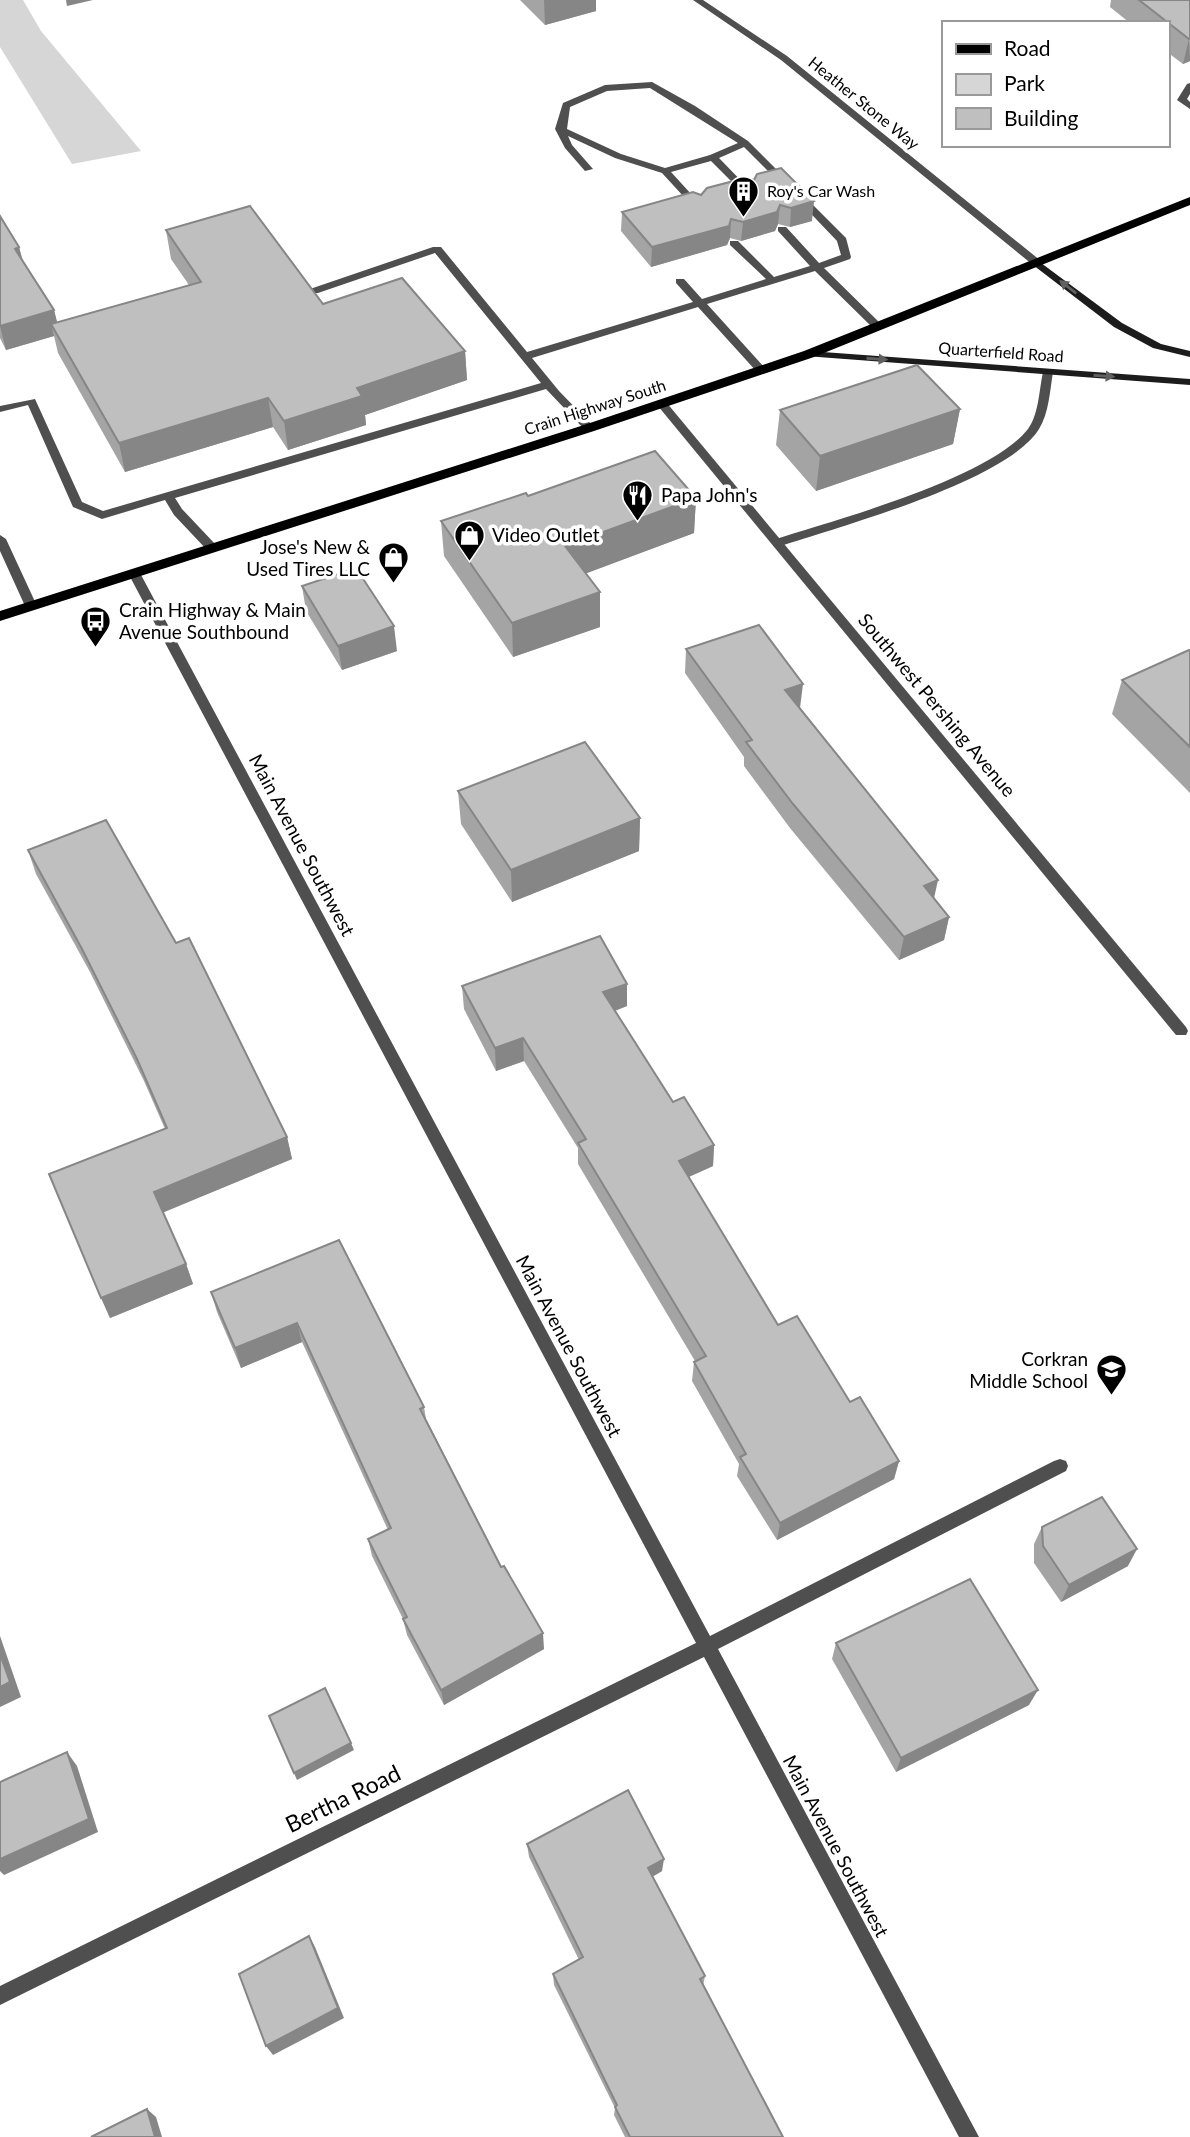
<svg xmlns="http://www.w3.org/2000/svg" width="1190" height="2137" viewBox="0 0 1190 2137" font-family="Lato,sans-serif">
  <style>
    .green { fill: #d6d6d6 }
    .lines { fill: none; stroke-linecap: round; stroke-linejoin: round }
    .service { fill: #4f4f4f; fill-rule: evenodd }
    .minor { fill: #4f4f4f; fill-rule: evenodd }
    .secondary { fill: #1c1c1c; fill-rule: evenodd }
    .primary { fill: #000; fill-rule: evenodd }
    .wall { fill: #a4a4a4 }
    .shaded-wall { fill: #868686 }
    .building { fill: #bfbfbf; stroke: #868686; stroke-width: 2 }
    .oneway { fill: #606060 }
    .labels { text-anchor: middle; stroke-width: 7; stroke-linejoin: round; paint-order: stroke }
    .far-street-label { font-size: 16px; fill: #000; stroke: #fff }
    .far-poi-label { font-size: 16px; fill: #000; stroke: #fff; text-anchor: start }
    .poi-label { font-size: 19px; fill: #000; stroke: #fff; text-anchor: start }
    .street-label { font-size: 19px; fill: #000; stroke: #fff }
    .near-street-label { font-size: 23px; fill: #000; stroke: #fff }
  </style>
  <rect width="100%" height="100%" fill="#fff"/>
  <polygon class="green" points="0,0 23,0 41,31 141,151 72,164 0,47"/>
  <g class="lines">
    <g class="service">
      <path d="M652,82L695,106L748,141L789,182V186H783L744,147L719,158L752,192V196H746L711,161L671,172L702,206L704,208L699,211L696,210L662,173L615,158L568,136L572,145L593,169L585,171L565,148L555,129L563,103L605,85ZM650,88L738,143L710,155L665,168L621,154L567,129L570,107L607,91Z"/>
      <polygon points="1190,83 1190,94 1187,99 1190,102 1190,109 1177,100 1187,84"/>
      <polygon points="801,195 804,196 846,238 851,257 850,259 824,268 882,325 882,329 874,329 815,271 707,304 765,368 765,372 757,372 698,307 532,358 559,391 593,426 593,430 585,430 546,389 175,498 182,509 216,545 216,551 208,551 174,515 165,500 102,519 73,507 28,405 0,412 0,406 35,399 82,502 103,511 541,383 435,253 318,293 310,293 310,289 433,247 441,247 527,352 693,302 676,283 676,279 684,279 702,299 766,279 730,245 730,241 738,241 774,277 810,266 778,231 778,227 786,227 819,263 841,255 837,241 796,198"/>
      <path d="M1048,369L1053,372C1050,390 1049,413 1039,429C1007,481 841,526 781,546H773V540C835,520 989,479 1028,429C1039,414 1039,390 1043,372Z"/>
    </g>
    <g class="minor">
      <polygon points="693,0 703,0 787,56 1041,261 1041,265 1033,265 781,60"/>
      <polygon points="662,401 666,402 1186,1027 1188,1031 1186,1035 1176,1035 658,406 657,404"/>
      <polygon points="0,535 6,539 37,606 35,609 27,609 25,606 0,551"/>
      <polygon points="134,569 140,573 710,1636 1054,1461 1060,1459 1066,1461 1068,1466 1066,1471 718,1649 979,2137 959,2137 704,1657 0,2005 0,1986 696,1643 128,573"/>
    </g>
    <g class="secondary">
      <polygon points="1037,260 1122,323 1161,344 1190,351 1190,357 1153,348 1114,327 1033,265 1032,263"/>
      <polygon points="809,351 1190,379 1190,385 805,356 805,352"/>
    </g>
    <polygon class="primary" points="1190,197 1190,205 814,357 594,431 0,621 0,611 584,425 804,351"/>
  </g>
  <g class="wall">
    <polygon points="520,0 596,0 596,11 545,25"/>
    <polygon points="1111,0 1190,0 1190,61 1183,64 1167,52 1167,23 1130,23 1110,7"/>
    <polygon points="745,178 812,221 790,227 778,224 775,231 741,241 730,238 727,245 651,267 621,231 622,212 701,195"/>
    <polygon points="0,216 19,247 23,261 54,310 57,322 189,285 171,259 166,230 323,304 465,351 467,380 365,415 366,425 288,450 273,427 125,472 58,353 54,336 6,350 0,338"/>
    <polygon points="960,409 953,444 816,491 776,445 780,410"/>
    <polygon points="528,496 696,498 694,533 586,573 600,627 513,657 444,556 441,521"/>
    <polygon points="302,586 397,651 342,670 306,611"/>
    <polygon points="686,649 800,708 799,708 934,898 949,917 944,940 899,960 790,828 744,766 744,757 685,673"/>
    <polygon points="1190,651 1190,793 1112,714 1122,680"/>
    <polygon points="458,791 640,818 639,851 512,902 461,824"/>
    <polygon points="28,850 287,1137 292,1159 163,1212 186,1264 193,1284 110,1318 49,1174 165,1129 144,1081 90,972 36,874"/>
    <polygon points="462,986 627,1006 615,1011 673,1102 714,1145 713,1166 689,1177 778,1325 850,1402 899,1461 894,1479 777,1540 737,1476 739,1464 692,1381 694,1362 695,1361 578,1164 578,1148 524,1061 496,1071 464,1009"/>
    <polygon points="339,1240 424,1407 426,1419 544,1649 444,1705 407,1635 403,1619 372,1556 368,1539 388,1530 302,1342 241,1368 217,1312 211,1292"/>
    <polygon points="1042,1527 1128,1566 1061,1602 1034,1563 1034,1544"/>
    <polygon points="836,1643 1029,1705 896,1772 832,1659"/>
    <polygon points="527,1844 662,1871 652,1877 705,1976 703,1986 783,2137 625,2137 614,2115 615,2108 554,1985 553,1974 579,1960 529,1857"/>
  </g>
  <g class="shaded-wall">
    <polygon points="66,0 93,0 67,6"/>
    <polygon points="544,0 596,0 596,11 545,25"/>
    <polygon points="1189,39 1190,61 1183,64"/>
    <polygon points="814,201 812,221 790,227 791,208"/>
    <polygon points="780,205 778,224 775,231 741,241 743,222"/>
    <polygon points="731,219 730,238 727,245 651,267 652,247"/>
    <polygon points="19,247 25,272 15,249"/>
    <polygon points="54,310 60,334 51,324 54,336 6,350 0,326"/>
    <polygon points="465,351 467,380 365,415 366,425 288,450 284,421 357,388"/>
    <polygon points="268,398 273,427 125,472 119,443"/>
    <polygon points="960,409 953,444 816,491 820,456"/>
    <polygon points="696,498 694,533 566,581 565,546"/>
    <polygon points="600,592 600,627 513,657 512,623"/>
    <polygon points="394,626 397,651 342,670 338,646"/>
    <polygon points="803,684 800,708 782,714 785,690"/>
    <polygon points="640,818 639,851 512,902 511,870"/>
    <polygon points="938,880 933,903 924,886"/>
    <polygon points="949,917 944,940 899,960 904,937"/>
    <polygon points="627,984 627,1006 603,1015 603,992"/>
    <polygon points="523,1038 524,1061 496,1071 495,1048"/>
    <polygon points="287,1137 292,1159 162,1213 154,1192"/>
    <polygon points="714,1145 713,1166 677,1182 679,1161"/>
    <polygon points="186,1264 193,1284 110,1318 101,1298"/>
    <polygon points="297,1323 302,1342 241,1368 235,1348"/>
    <polygon points="899,1461 894,1479 777,1540 780,1523"/>
    <polygon points="1137,1549 1128,1566 1061,1602 1069,1585"/>
    <polygon points="543,1633 544,1649 444,1705 441,1690"/>
    <polygon points="0,1636 21,1697 0,1707"/>
    <polygon points="1038,1690 1029,1705 896,1772 901,1758"/>
    <polygon points="351,1743 354,1750 297,1780 294,1773"/>
    <polygon points="67,1752 77,1766 98,1832 4,1875 0,1871 0,1859"/>
    <polygon points="664,1859 662,1871 647,1880 648,1868"/>
    <polygon points="309,1936 315,1947 344,2018 273,2055 266,2046"/>
    <polygon points="147,2109 156,2117 162,2137 155,2137"/>
  </g>
  <g class="building">
    <polygon points="1139,0 1190,0 1190,39 1189,39"/>
    <polygon points="781,168 814,201 791,208 780,205 777,212 743,222 731,219 729,226 652,247 622,212 693,192 701,195 707,188 745,178 754,180 757,174"/>
    <polygon points="250,206 323,304 402,278 465,351 357,388 362,396 284,421 268,398 119,443 51,324 201,282 166,230"/>
    <polygon points="0,216 19,247 15,249 54,310 0,326"/>
    <polygon points="917,365 960,409 820,456 780,410"/>
    <polygon points="655,451 696,498 565,546 600,592 512,623 441,521 526,493 528,496"/>
    <polygon points="356,568 394,626 338,646 302,586"/>
    <polygon points="759,625 803,684 785,690 938,880 924,886 949,917 904,937 793,804 746,742 752,740 686,649"/>
    <polygon points="1189,650 1190,651 1190,747 1122,680"/>
    <polygon points="585,742 640,818 511,870 458,791"/>
    <polygon points="106,820 176,943 189,938 287,1137 154,1192 186,1264 101,1298 49,1174 167,1128 137,1059 82,949 28,850"/>
    <polygon points="600,936 627,984 603,992 673,1102 684,1097 714,1145 679,1161 778,1325 797,1316 850,1402 860,1397 899,1461 780,1523 740,1457 746,1454 694,1362 706,1356 578,1143 586,1139 523,1038 495,1048 462,986"/>
    <polygon points="339,1240 424,1407 420,1409 501,1567 504,1566 543,1633 441,1690 403,1619 407,1617 368,1539 391,1528 297,1323 235,1348 211,1292"/>
    <polygon points="1102,1497 1137,1549 1069,1585 1043,1546 1042,1527"/>
    <polygon points="970,1579 1038,1690 901,1758 836,1643"/>
    <polygon points="0,1654 10,1682 0,1687"/>
    <polygon points="325,1688 351,1743 294,1773 269,1716"/>
    <polygon points="67,1752 89,1819 0,1859 0,1782"/>
    <polygon points="628,1790 664,1859 648,1868 705,1976 700,1979 783,2137 630,2137 615,2107 617,2105 553,1974 583,1957 527,1844"/>
    <polygon points="309,1936 338,2008 266,2046 239,1974"/>
    <polygon points="147,2109 155,2137 91,2137"/>
  </g>
  <defs><path id="oneway-solid" d="M-6-.8H1V-3.2L6.5 0L1 3.2V.8H-6Z" transform="scale(1.75)"/></defs>
  <g class="oneway">
    <use href="#oneway-solid" transform="translate(1068 287) rotate(-142)"/>
    <use href="#oneway-solid" transform="translate(877 359) rotate(4)"/>
    <use href="#oneway-solid" transform="translate(1104 376) rotate(4)"/>
  </g>
  <defs>
    <symbol id="building-pin" viewBox="-11 -11 22 30"><path d="M0 17L-7.5 6A9.5 9.5 0 1 1 7.5 6Z" fill="#000" stroke="#fff"/><path d="M-4-6H4V6H1V3H-1V6H-4ZM-2.5-4.3h1.7v1.8h-1.7ZM.8-4.3h1.7v1.8H.8ZM-2.5-1h1.7V.8h-1.7ZM.8-1h1.7V.8H.8Z" fill="#fff"/></symbol>
    <symbol id="restaurant-pin" viewBox="-11 -11 22 30"><path d="M0 17L-7.5 6A9.5 9.5 0 1 1 7.5 6Z" fill="#000" stroke="#fff"/><path d="M-5-6h1v4h1v-4h1v4h1v-4h1v5L-1.5 .5V6h-2V.5L-5-1ZM5-6V6H3V1.5H1.5Q1.5-4 5-6Z" fill="#fff"/></symbol>
    <symbol id="shop-pin" viewBox="-11 -11 22 30"><path d="M0 17L-7.5 6A9.5 9.5 0 1 1 7.5 6Z" fill="#000" stroke="#fff"/><path d="M-5-2.5h2.3a2.7 3.5 0 0 1 5.4 0H5L5.5 6h-11ZM-1.5-2.5h3a1.5 2.3 0 0 0-3 0Z" fill="#fff"/></symbol>
    <symbol id="bus-pin" viewBox="-11 -11 22 30"><path d="M0 17L-7.5 6A9.5 9.5 0 1 1 7.5 6Z" fill="#000" stroke="#fff"/><path d="M-5-6H5V4H4V6H2V4H-2V6H-4V4H-5ZM-3.5-4V0h7V-4ZM-3.5 1.2v1.5H-2V1.2ZM2 1.2v1.5H3.5V1.2Z" fill="#fff"/></symbol>
    <symbol id="school-pin" viewBox="-11 -11 22 30"><path d="M0 17L-7.5 6A9.5 9.5 0 1 1 7.5 6Z" fill="#000" stroke="#fff"/><path d="M0-5L7-2L0 1L-7-2ZM-4 1L0 2.5L4 1V4Q0 6-4 4Z" fill="#fff"/></symbol>
  </defs>
  <g fill-rule="evenodd">
    <use href="#building-pin" x="726" y="174" width="35" height="47"/>
    <use href="#restaurant-pin" x="620" y="478" width="35" height="47"/>
    <use href="#shop-pin" x="452" y="518" width="35" height="47"/>
    <use href="#shop-pin" x="376" y="540" width="35" height="47"/>
    <use href="#bus-pin" x="78" y="604" width="35" height="47"/>
    <use href="#school-pin" x="1094" y="1352" width="35" height="47"/>
  </g>
  <g class="labels">
    <g class="far-street-label">
      <text transform="translate(864 103) rotate(39)" y="6">Heather Stone Way</text>
      <text transform="translate(1001 352) rotate(4)" y="6">Quarterfield Road</text>
      <text transform="translate(595 407) rotate(-18)" y="6">Crain Highway South</text>
    </g>
    <g class="far-poi-label">
      <text x="767" y="197">Roy's Car Wash</text>
    </g>
    <g class="poi-label">
      <text x="661" y="502">Papa John's</text>
      <text x="492" y="542">Video Outlet</text>
      <text x="370" y="554" text-anchor="end">Jose's New &amp;<tspan x="370" dy="22">Used Tires LLC</tspan></text>
      <text x="119" y="617">Crain Highway &amp; Main<tspan x="119" dy="22">Avenue Southbound</tspan></text>
      <text x="1088" y="1366" text-anchor="end">Corkran<tspan x="1088" dy="22">Middle School</tspan></text>
    </g>
    <g class="street-label">
      <text transform="translate(937 705) rotate(50)" y="7">Southwest Pershing Avenue</text>
      <text transform="translate(302 845) rotate(62)" y="7">Main Avenue Southwest</text>
      <text transform="translate(569 1346) rotate(62)" y="7">Main Avenue Southwest</text>
      <text transform="translate(836 1846) rotate(62)" y="7">Main Avenue Southwest</text>
    </g>
    <g class="near-street-label">
      <text transform="translate(343 1799) rotate(-26)" y="8">Bertha Road</text>
    </g>
  </g>
  <rect x="942" y="21" width="228" height="126" fill="#ffffff" stroke="#999999" stroke-width="2"/>
  <rect x="956" y="44" width="35" height="10" fill="#000000" stroke="#999999" stroke-width="2"/>
  <text x="1004" y="56" font-size="21" fill="#000000">Road</text>
  <rect x="956" y="74" width="35" height="21" fill="#d6d6d6" stroke="#999999" stroke-width="2"/>
  <text x="1004" y="91" font-size="21" fill="#000000">Park</text>
  <rect x="956" y="108" width="35" height="21" fill="#bfbfbf" stroke="#999999" stroke-width="2"/>
  <text x="1004" y="126" font-size="21" fill="#000000">Building</text>
</svg>
